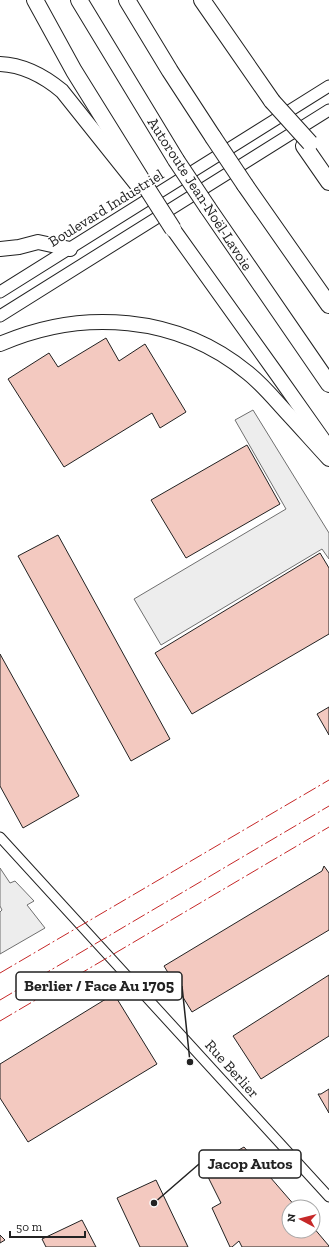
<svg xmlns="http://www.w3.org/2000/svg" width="329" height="1247" viewBox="0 0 329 1247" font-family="'Zilla Slab',serif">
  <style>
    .parking { fill: #ededed; stroke: #6f6f6f }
    .building { fill: #f3c9c0; stroke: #222 }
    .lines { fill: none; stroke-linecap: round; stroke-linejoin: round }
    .minor-casing { stroke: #222; stroke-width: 11 }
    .tertiary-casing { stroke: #222; stroke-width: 13 }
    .primary-casing { stroke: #222; stroke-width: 16 }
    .motorway-casing { stroke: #222; stroke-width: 18 }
    .minor { stroke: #fff; stroke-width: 9 }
    .tertiary { stroke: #fff; stroke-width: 11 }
    .primary { stroke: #fff; stroke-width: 14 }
    .motorway { stroke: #fff; stroke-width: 16 }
    .motorway-bridge-casing { stroke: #222; stroke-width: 18; stroke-linecap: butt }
    .motorway-bridge { stroke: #fff; stroke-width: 16 }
    .power { stroke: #c62828; stroke-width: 1; stroke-dasharray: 14 3 2 3; stroke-linecap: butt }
    .labels { text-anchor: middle; stroke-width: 3; stroke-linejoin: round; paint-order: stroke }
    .street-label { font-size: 15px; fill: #222; stroke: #fff }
    .leader { fill: none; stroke: #222; stroke-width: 1.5 }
    .callout-dot { fill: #222; stroke: #fff; stroke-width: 1.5 }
    .callout { fill: #fff; stroke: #222; stroke-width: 1.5 }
    .callout-label { font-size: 16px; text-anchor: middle; font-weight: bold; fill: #222 }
  </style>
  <rect width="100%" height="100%" fill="#fff"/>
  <g class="parking">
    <polygon points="253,410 329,533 329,559 322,549 161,645 134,599 286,509 235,420"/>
    <polygon points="0,868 10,883 15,881 34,901 27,905 45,928 0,954 0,912 2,910 0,906"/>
  </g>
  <g class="building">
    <polygon points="106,338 119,361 145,344 186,412 160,428 152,413 64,467 8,379 49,353 58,367"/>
    <polygon points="247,445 280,504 186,558 151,500"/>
    <polygon points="58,535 170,739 131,761 18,556"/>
    <polygon points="320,553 329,568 329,634 192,714 155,653"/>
    <polygon points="0,654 79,796 23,828 0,786"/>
    <polygon points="329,707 329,735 317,714"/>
    <polygon points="324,866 329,873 329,930 192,1012 164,966 322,871"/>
    <polygon points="329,975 329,1036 261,1079 233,1036"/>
    <polygon points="114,994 157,1064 28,1142 0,1098 0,1064"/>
    <polygon points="329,1089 329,1113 318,1094 321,1094"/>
    <polygon points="244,1147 296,1207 289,1207 289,1231 313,1231 313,1227 329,1246 329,1247 242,1247 239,1241 232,1247 230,1247 212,1208 221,1203 202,1165 223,1159"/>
    <polygon points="156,1180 188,1247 140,1247 117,1198"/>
    <polygon points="82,1220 96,1247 46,1247 42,1239"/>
    <polygon points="0,1235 5,1240 0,1243"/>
  </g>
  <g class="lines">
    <defs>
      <polyline id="minor" points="0,837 329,1197"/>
      <g id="tertiary">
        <polyline points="0,292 329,86"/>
        <polyline points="0,316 329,110"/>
      </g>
      <g id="primary">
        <path d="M0,64C24,65 44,76 62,91L137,185"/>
        <polyline points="173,229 276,373 329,448"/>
        <polyline points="0,249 19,247 38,242 70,249"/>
        <path d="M0,344C82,308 178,315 248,373C263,385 275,400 288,414C302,429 315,444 329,459"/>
      </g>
      <g id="motorway">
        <polyline points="35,0 74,71 143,182"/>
        <polyline points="79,0 176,160"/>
        <polyline points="127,0 170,71 213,137"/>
        <polyline points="202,0 272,101"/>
        <polyline points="304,146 329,182"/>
        <polyline points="245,185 329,305"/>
        <polyline points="208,208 329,384"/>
      </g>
    </defs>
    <use href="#minor" class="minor-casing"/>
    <use href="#tertiary" class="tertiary-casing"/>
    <use href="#primary" class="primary-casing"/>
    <use href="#motorway" class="motorway-casing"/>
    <use href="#minor" class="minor"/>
    <use href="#tertiary" class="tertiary"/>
    <use href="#primary" class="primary"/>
    <use href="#motorway" class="motorway"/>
    <defs>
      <g id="motorway-bridge">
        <polyline points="272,101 310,143"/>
        <polyline points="213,137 245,185"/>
        <polyline points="176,160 208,208"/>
        <polyline points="143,182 173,229"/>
      </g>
    </defs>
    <use href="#motorway-bridge" class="motorway-bridge-casing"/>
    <use href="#motorway-bridge" class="motorway-bridge"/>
    <g class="power">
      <polyline points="0,973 329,780"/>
      <polyline points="0,1000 329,806"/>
      <polyline points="0,1021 329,827"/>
    </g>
  </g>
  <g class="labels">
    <g class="street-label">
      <text transform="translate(200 194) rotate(57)" y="5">Autoroute Jean-Noël-Lavoie</text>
      <text transform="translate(106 208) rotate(-32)" y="5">Boulevard Industriel</text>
      <text transform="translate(232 1069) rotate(48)" y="5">Rue Berlier</text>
    </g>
  </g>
  <path class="leader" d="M190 1062L182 986M154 1203L199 1164"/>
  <g class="callout-dot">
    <circle cx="190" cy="1062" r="4"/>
    <circle cx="154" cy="1203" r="4"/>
  </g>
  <g class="callout">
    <rect x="16" y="972" width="166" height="28" rx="4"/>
    <rect x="199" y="1150" width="102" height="28" rx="4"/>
  </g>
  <g class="callout-label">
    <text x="99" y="991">Berlier / Face Au 1705</text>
    <text x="250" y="1169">Jacop Autos</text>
  </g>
  <g transform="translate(301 1219) rotate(277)"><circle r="19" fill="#ffffff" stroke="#a7a7a7"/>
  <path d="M0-3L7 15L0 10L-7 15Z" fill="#c62828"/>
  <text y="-6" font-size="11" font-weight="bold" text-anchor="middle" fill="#222222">N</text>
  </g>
  <path d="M10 1231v6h75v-6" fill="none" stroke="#222222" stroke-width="2"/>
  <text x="16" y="1231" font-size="12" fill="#222222" stroke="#ffffff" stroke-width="3" paint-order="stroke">50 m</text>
</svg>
